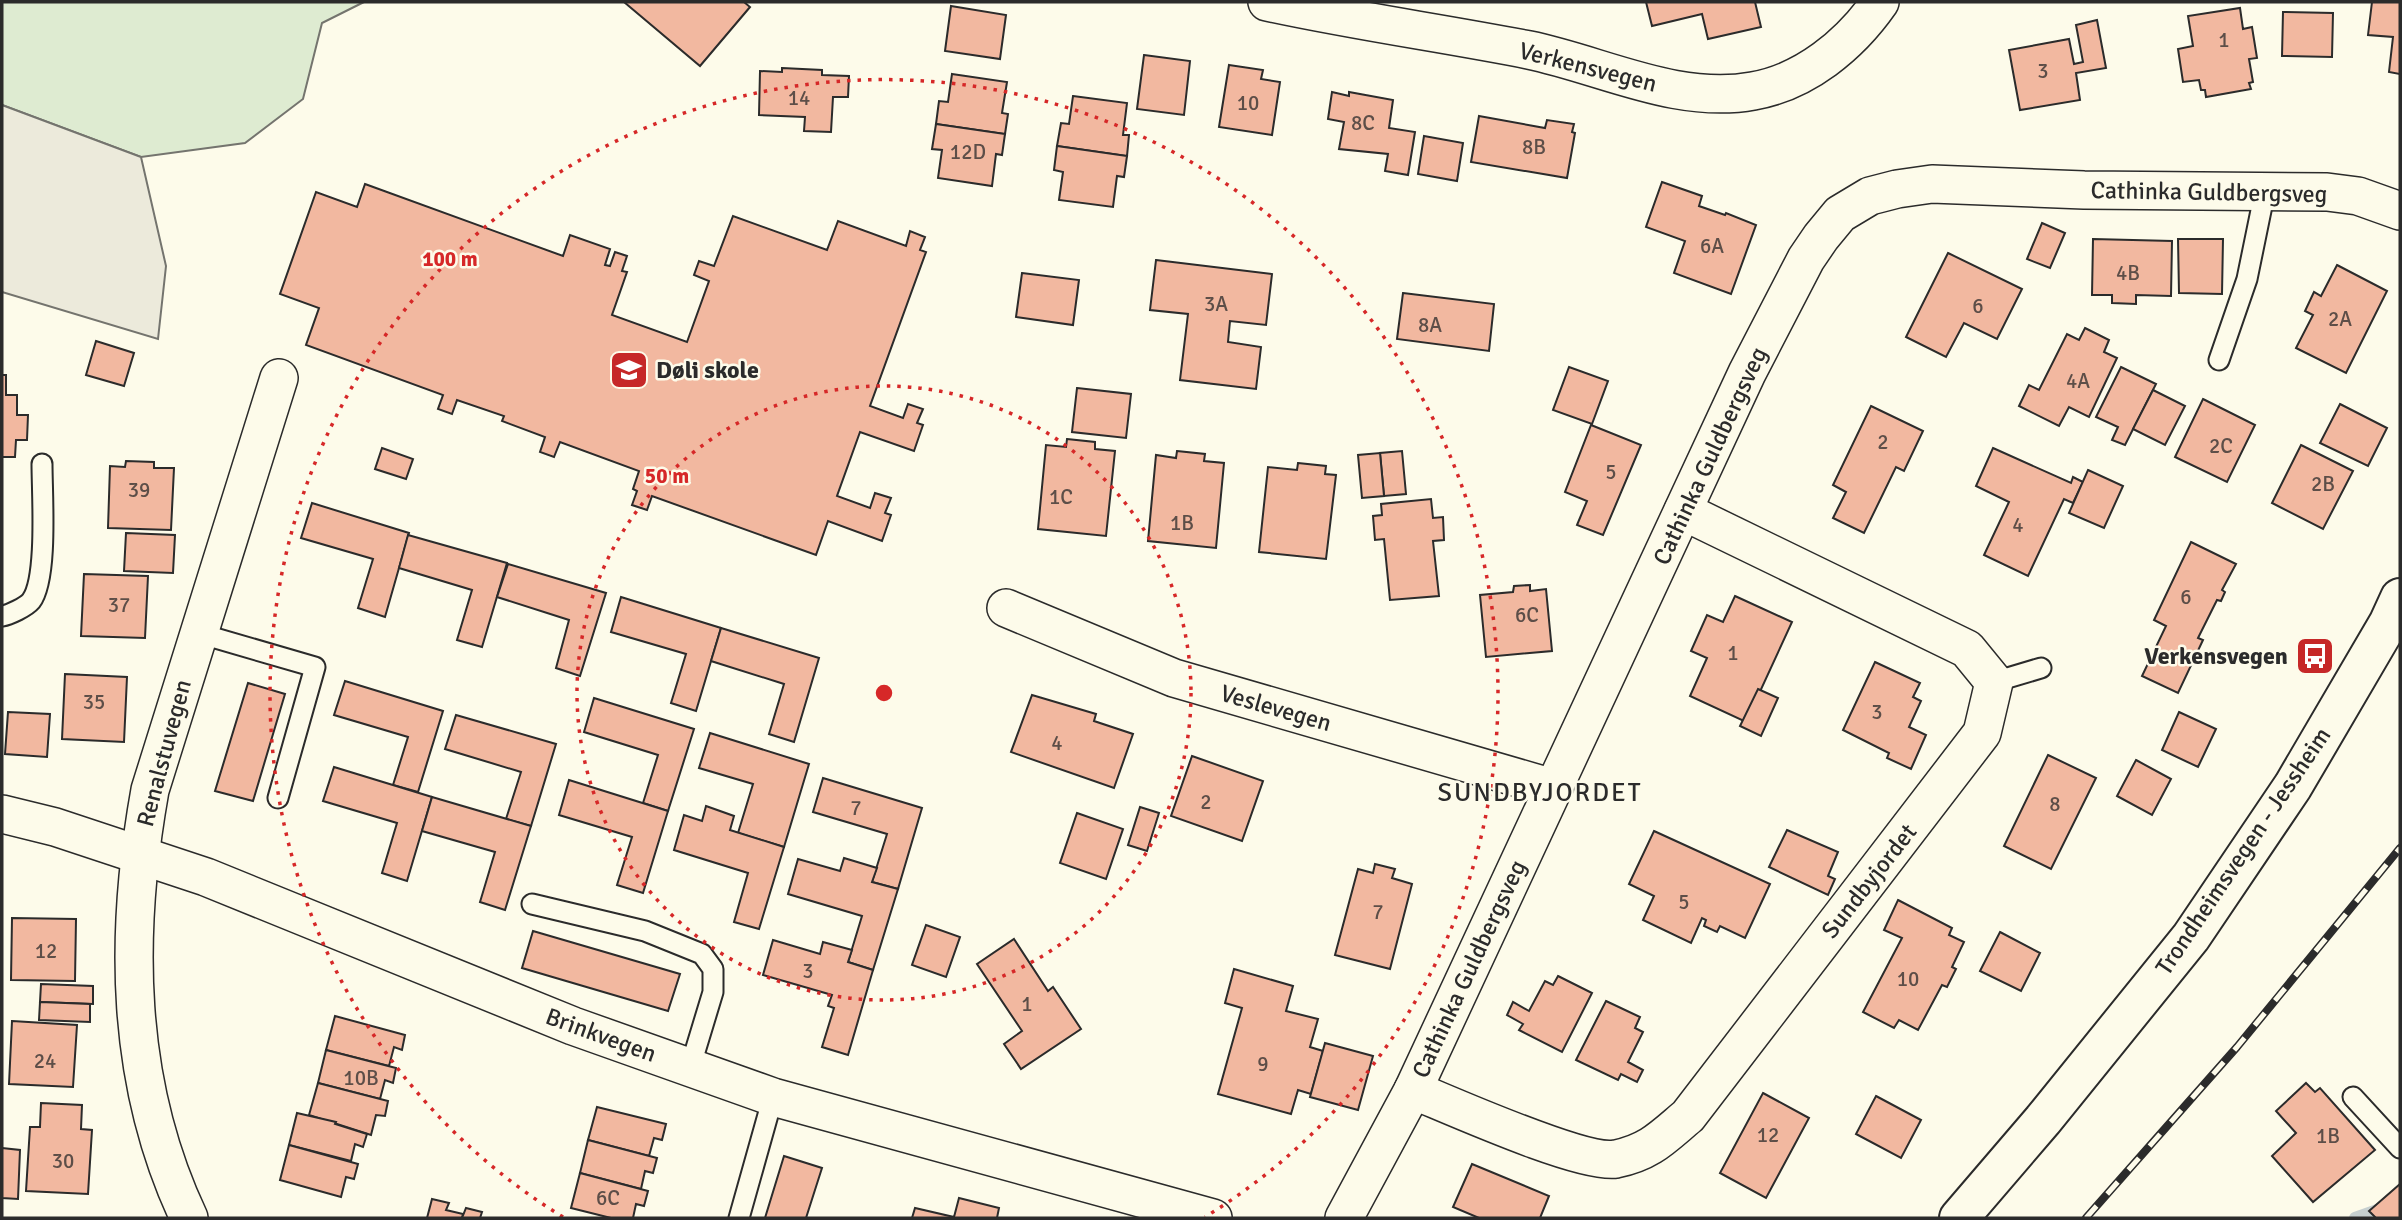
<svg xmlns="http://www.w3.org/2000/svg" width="2402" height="1220" viewBox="0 0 2402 1220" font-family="Signika,sans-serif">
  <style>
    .green { fill: #deebd1; stroke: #74746e; stroke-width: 2 }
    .parking { fill: #eceadb; stroke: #74746e; stroke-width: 2 }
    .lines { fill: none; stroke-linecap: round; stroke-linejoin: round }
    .stream { stroke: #c7d0d0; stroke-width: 12 }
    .building { fill: #f2b8a0; stroke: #2b2b2b; stroke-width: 2 }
    .service-casing { stroke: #2b2b2b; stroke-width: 23 }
    .minor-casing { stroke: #2b2b2b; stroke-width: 40 }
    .secondary-casing { stroke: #2b2b2b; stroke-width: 42 }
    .service { stroke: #fdfbea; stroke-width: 19 }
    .minor { stroke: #fdfbea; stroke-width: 37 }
    .secondary { stroke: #fdfbea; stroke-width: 38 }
    .rail-casing { stroke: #2b2b2b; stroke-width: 8 }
    .rail { stroke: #fdfbea; stroke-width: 5; stroke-dasharray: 16; stroke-linecap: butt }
    .ring { fill: none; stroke: #d62828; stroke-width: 3.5; stroke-dasharray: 3.5 7 }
    .labels { text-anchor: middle; stroke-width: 5; stroke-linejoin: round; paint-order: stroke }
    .number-label { font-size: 21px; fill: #5d4e48 }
    .street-label { font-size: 24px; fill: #2b2b2b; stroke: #fdfbea }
    .poi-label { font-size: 24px; font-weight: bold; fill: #2b2b2b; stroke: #fdfbea; text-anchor: start }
    .neighbourhood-label { font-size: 26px; letter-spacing: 2px; fill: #2b2b2b; stroke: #fdfbea }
    .centre { fill: #d62828; stroke: #fdfbea; stroke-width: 3.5 }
    .ring-label { font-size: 21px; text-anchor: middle; font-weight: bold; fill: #d62828; stroke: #fdfbea; stroke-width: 5; stroke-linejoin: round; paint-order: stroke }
  </style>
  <rect width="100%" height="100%" fill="#fdfbea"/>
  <polygon class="green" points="2,2 364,2 322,23 303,99 245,143 141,157 2,105"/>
  <polygon class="parking" points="2,105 141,157 166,266 158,339 2,292"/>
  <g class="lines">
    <polyline class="stream" points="2355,1218 2400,1202"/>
  </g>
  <g class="building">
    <polygon points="624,2 744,2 750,7 700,66"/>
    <polygon points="1646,2 1758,2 1755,2 1761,27 1708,39 1702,14 1652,26"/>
    <polygon points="2372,2 2400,2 2400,78 2400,74 2389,72 2393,37 2368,35"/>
    <polygon points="951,6 1006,15 1000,59 945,51"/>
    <polygon points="2240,8 2243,29 2252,27 2257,58 2249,59 2253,82 2249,83 2251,89 2206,97 2205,90 2201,90 2199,80 2183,82 2178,49 2193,46 2188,16"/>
    <polygon points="2283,12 2333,13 2332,57 2282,56"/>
    <polygon points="2097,20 2106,68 2076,73 2080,100 2020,110 2009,50 2069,39 2074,64 2083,62 2076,25"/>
    <polygon points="1144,55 1190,61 1184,115 1137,109"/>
    <polygon points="1229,65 1263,70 1261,79 1280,82 1272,135 1219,127"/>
    <polygon points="782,68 822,70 822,75 849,76 848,97 833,97 831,132 804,131 805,117 759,115 760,71 782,72"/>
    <polygon points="952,74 1007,82 1002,113 1008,114 1005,134 936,124 939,101 948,102"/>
    <polygon points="1332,92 1349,96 1349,92 1393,100 1389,128 1415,132 1408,175 1385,171 1388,154 1339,149 1344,122 1328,119"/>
    <polygon points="1073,96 1127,103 1123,135 1129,135 1127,156 1057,146 1061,123 1069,124"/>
    <polygon points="1479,116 1545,128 1547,120 1574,124 1572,132 1575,133 1567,178 1471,162"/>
    <polygon points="936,124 1005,134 1002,155 996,154 992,186 938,178 942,150 932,149"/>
    <polygon points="1424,136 1463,143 1457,181 1418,174"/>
    <polygon points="1057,146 1127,156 1124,177 1117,176 1113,207 1059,200 1063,172 1054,170"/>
    <polygon points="1662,182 1702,196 1699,206 1725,215 1726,213 1756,225 1731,294 1674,273 1685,241 1646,227"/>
    <polygon points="365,184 563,256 570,235 610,249 605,265 610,266 615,252 627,256 622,271 627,272 612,315 687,342 709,281 694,275 699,261 714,266 733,216 827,250 838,221 906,246 910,231 925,237 920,250 926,252 870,406 903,418 908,404 923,409 917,423 923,425 914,451 860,432 837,496 870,508 875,493 891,498 885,513 891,515 882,541 828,521 816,555 652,496 647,510 632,505 637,491 633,489 639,471 560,442 554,457 540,452 545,437 502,421 504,416 457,400 452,414 438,409 443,395 306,345 319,308 280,294 316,192 357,207"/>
    <polygon points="2042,223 2065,233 2050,268 2027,259"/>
    <polygon points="2093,239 2172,241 2171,296 2136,295 2136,304 2112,303 2112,295 2092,295"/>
    <polygon points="2178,239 2223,239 2222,294 2179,293"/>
    <polygon points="1948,253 2022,289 1997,339 1964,323 1946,357 1906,337"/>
    <polygon points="1156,260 1272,274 1266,325 1230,321 1228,342 1261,347 1256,389 1180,380 1188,314 1150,310"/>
    <polygon points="2337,265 2387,291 2346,373 2296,348 2313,315 2305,311 2314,292 2321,296"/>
    <polygon points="1022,273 1079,280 1073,325 1016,317"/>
    <polygon points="1403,293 1494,304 1489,351 1397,339"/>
    <polygon points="2085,328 2109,340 2104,352 2117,358 2089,417 2069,407 2059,426 2019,406 2029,385 2039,390 2067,334 2079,340"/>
    <polygon points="96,341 134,353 124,386 86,375"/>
    <polygon points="1569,367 1608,381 1592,424 1553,410"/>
    <polygon points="2121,367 2156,384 2125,445 2112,440 2118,427 2096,417"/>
    <polygon points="2,375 6,375 6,395 17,395 17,415 28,415 27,440 16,440 15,457 2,457"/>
    <polygon points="1077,388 1131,394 1126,438 1072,432"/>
    <polygon points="2153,390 2185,406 2165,445 2133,429"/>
    <polygon points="2203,399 2255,425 2227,482 2175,457"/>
    <polygon points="2340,404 2387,428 2368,466 2320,443"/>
    <polygon points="1871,406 1923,431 1904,471 1896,467 1864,533 1833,518 1846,492 1833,485"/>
    <polygon points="1591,425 1641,445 1603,535 1577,525 1587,501 1565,492"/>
    <polygon points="1067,439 1095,442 1095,449 1115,451 1106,536 1038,529 1046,445 1066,447"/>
    <polygon points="2301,445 2353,471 2323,529 2272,503"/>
    <polygon points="382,448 413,459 406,479 375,469"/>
    <polygon points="1993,448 2071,483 2073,477 2083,482 2073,503 2064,499 2028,576 1984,555 2009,502 1976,486"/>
    <polygon points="1177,451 1205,454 1204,461 1224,463 1216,548 1148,541 1156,455 1176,458"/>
    <polygon points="1402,451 1406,494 1384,496 1380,453"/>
    <polygon points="1380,453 1384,496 1362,498 1358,455"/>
    <polygon points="126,461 154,462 154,468 174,468 171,530 108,528 110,466 125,467"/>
    <polygon points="1298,463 1326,466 1325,474 1336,475 1326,559 1259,552 1268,467 1297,470"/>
    <polygon points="2088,470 2123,486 2104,528 2069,513"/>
    <polygon points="1431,499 1433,518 1443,517 1444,540 1433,541 1439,596 1390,600 1384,539 1375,540 1373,516 1382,515 1381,504"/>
    <polygon points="312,503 409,533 385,617 358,608 373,559 301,538"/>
    <polygon points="126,533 175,535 173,573 124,571"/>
    <polygon points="408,535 507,563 482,647 457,640 472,590 399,568"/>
    <polygon points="2191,542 2236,564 2222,590 2225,592 2221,601 2217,600 2198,638 2203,640 2178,693 2142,676 2166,626 2154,620"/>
    <polygon points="508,564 606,593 580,676 556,668 569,620 497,597"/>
    <polygon points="84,574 148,576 145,638 81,636"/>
    <polygon points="1530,585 1530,591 1546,589 1552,651 1486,657 1480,595 1513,592 1514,586"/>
    <polygon points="1735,596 1792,622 1746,722 1690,696 1707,658 1691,651 1707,615 1723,622"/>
    <polygon points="621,597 721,628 696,711 671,703 686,654 611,632"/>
    <polygon points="721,628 819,658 794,742 769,734 784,684 711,661"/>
    <polygon points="1875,662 1920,683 1913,697 1921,701 1909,727 1926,735 1911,769 1887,758 1889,753 1843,730"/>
    <polygon points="65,674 127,677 124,742 62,739"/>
    <polygon points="345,681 443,711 418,792 393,785 408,737 334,715"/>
    <polygon points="248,683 285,694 253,801 215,791"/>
    <polygon points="1758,689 1778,698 1761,736 1740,726"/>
    <polygon points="1032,695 1096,714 1094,721 1133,734 1114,788 1011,752"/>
    <polygon points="594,698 694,729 668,811 643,803 658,755 584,732"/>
    <polygon points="8,712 50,714 47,757 5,754"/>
    <polygon points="2179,712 2216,729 2198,767 2162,750"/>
    <polygon points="456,715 556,744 531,826 506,819 521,772 445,749"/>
    <polygon points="710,733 809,764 784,847 738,833 753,784 699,768"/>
    <polygon points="2048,755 2096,778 2051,869 2004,846"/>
    <polygon points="1192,756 1263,781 1242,841 1171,816"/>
    <polygon points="2136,760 2171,779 2152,815 2117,796"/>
    <polygon points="334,767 432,797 407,881 382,873 397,823 323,801"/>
    <polygon points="823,778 922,808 898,889 872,882 887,834 813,812"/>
    <polygon points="569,780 668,811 643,893 617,885 632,837 559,815"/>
    <polygon points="432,797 531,826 505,910 480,902 495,852 422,831"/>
    <polygon points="706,806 734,816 730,830 784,847 759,929 734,922 748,873 674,850 684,815 702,821"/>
    <polygon points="1140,807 1159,813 1147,851 1128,845"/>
    <polygon points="1077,813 1123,829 1106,879 1060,863"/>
    <polygon points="1787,830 1838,852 1828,876 1835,879 1828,895 1769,867"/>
    <polygon points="1654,831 1770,884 1745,938 1720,926 1717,932 1704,926 1706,920 1702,918 1691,943 1643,920 1654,896 1629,884"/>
    <polygon points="844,858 877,868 872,882 898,889 873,970 848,962 862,916 788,894 798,859 840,871"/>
    <polygon points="1375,864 1395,869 1392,878 1412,884 1390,969 1335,955 1358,869 1373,873"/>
    <polygon points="1898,900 1952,928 1949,935 1964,942 1952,967 1956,969 1947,987 1942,985 1918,1030 1899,1020 1894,1028 1863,1012 1902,938 1884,930"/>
    <polygon points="12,918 76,919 75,981 11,980"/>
    <polygon points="926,925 960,937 946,977 912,965"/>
    <polygon points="533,931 680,974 668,1011 522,968"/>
    <polygon points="2000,932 2040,953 2021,991 1980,971"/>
    <polygon points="1014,939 1048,991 1053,987 1081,1029 1021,1069 1004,1044 1022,1031 977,964"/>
    <polygon points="773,940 820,954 823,942 852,950 848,962 873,970 848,1055 822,1047 834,1008 828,1006 832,995 763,975"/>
    <polygon points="1234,969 1293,986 1286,1011 1318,1019 1310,1047 1323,1051 1311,1094 1298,1090 1291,1114 1218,1094 1242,1008 1225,1003"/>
    <polygon points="1558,976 1592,993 1562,1052 1519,1030 1523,1024 1507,1015 1513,1002 1529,1011 1545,981 1553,985"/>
    <polygon points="41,984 93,986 93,1004 40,1002"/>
    <polygon points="1606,1001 1640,1017 1635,1028 1643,1032 1628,1062 1643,1070 1637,1082 1621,1074 1618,1080 1576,1060"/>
    <polygon points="40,1002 90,1004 90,1022 39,1020"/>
    <polygon points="335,1016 405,1035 402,1050 394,1047 389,1066 326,1050"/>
    <polygon points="12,1021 77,1025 73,1087 9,1084"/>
    <polygon points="1325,1043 1373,1056 1358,1110 1310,1097"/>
    <polygon points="326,1050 396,1068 393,1083 385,1080 380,1099 318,1083"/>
    <polygon points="318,1083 388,1101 385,1116 376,1115 371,1135 309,1115"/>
    <polygon points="2306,1083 2315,1092 2320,1088 2375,1150 2313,1202 2272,1156 2296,1133 2276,1111"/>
    <polygon points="1763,1093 1809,1118 1766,1198 1720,1173"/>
    <polygon points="1876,1096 1921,1120 1901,1158 1856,1134"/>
    <polygon points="41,1103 82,1105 81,1129 92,1130 88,1194 26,1191 30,1127 40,1127"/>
    <polygon points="597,1107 666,1124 662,1140 654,1138 649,1156 588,1140"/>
    <polygon points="297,1113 336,1122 335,1124 367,1134 363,1147 355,1144 351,1161 289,1145"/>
    <polygon points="588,1140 657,1158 653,1173 645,1171 641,1189 580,1173"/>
    <polygon points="289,1145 358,1164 354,1179 346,1177 341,1197 280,1180"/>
    <polygon points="2,1148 20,1150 18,1199 2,1198"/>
    <polygon points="784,1156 822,1168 806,1218 765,1218"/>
    <polygon points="1472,1164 1549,1196 1540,1218 1479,1218 1453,1207"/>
    <polygon points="580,1173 648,1191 644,1206 636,1204 633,1218 611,1218 571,1208"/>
    <polygon points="2400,1184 2400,1218 2376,1218 2369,1211"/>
    <polygon points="959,1198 999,1208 997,1218 912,1218 915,1208 954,1217"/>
    <polygon points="432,1199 449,1203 446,1210 463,1214 462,1218 427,1218"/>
    <polygon points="466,1208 482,1212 480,1218 462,1218"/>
  </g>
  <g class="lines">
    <defs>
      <g id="service">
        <polyline points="2219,360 2247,279 2265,191"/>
        <path d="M2,616C9,615 26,607 31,601C48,579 42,494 42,464"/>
        <polyline points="198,633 315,667 278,798"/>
        <polyline points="1994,682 2041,668"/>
        <polyline points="532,904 645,931 702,954 713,969 713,992 690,1068"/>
        <polyline points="2353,1097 2400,1148"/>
        <polyline points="739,1218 773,1097"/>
      </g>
      <g id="minor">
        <path d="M1267,2C1354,21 1442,33 1529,50C1602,65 1677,105 1753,91C1805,82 1850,45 1880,2"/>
        <polyline points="1006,608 1174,678 1553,788"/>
        <polyline points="2,814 55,827 206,877 573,1026 773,1097 1213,1218"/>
        <path d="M1413,1090C1450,1105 1583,1165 1616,1159C1650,1152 1663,1137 1688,1116L1982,733L1994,682L1967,649L1683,511"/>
        <path d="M189,1218C125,1083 124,935 150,790L279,378"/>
        <polyline points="1344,1218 1413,1090 1747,373 1806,259 1821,237 1840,214 1870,196 1897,189 1932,184 2084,190 2327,192 2358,196 2400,211"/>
      </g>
      <polyline id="secondary" points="1959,1218 2043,1120 2191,937 2293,786 2389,622 2400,598"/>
    </defs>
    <use href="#service" class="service-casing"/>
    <use href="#minor" class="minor-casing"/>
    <use href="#secondary" class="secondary-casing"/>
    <use href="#service" class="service"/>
    <use href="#minor" class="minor"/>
    <use href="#secondary" class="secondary"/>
    <defs>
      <polyline id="rail" points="2086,1218 2237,1047 2400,848"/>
    </defs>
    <use href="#rail" class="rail-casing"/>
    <use href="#rail" class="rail"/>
  </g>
  <g class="ring">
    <circle cx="884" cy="693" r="307"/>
    <path d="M563 1217A614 614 0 1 1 1205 1217"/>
  </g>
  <defs>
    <symbol id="school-square" viewBox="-11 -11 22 22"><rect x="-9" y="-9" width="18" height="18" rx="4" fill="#c62828" stroke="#fdfbea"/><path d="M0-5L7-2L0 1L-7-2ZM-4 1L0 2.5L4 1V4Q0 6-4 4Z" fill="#fff"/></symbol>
    <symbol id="bus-square" viewBox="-11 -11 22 22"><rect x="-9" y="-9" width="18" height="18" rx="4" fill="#c62828" stroke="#fdfbea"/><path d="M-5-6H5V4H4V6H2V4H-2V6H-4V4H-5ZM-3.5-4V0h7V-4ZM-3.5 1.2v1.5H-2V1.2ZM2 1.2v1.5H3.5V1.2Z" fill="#fff"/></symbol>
  </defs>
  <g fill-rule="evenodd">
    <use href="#school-square" x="607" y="348" width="44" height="44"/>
    <use href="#bus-square" x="2293" y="634" width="44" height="44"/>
  </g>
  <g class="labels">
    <g class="number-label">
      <text x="2224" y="47">1</text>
      <text x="2043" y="78">3</text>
      <text x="799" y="105">14</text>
      <text x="1248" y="110">10</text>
      <text x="1363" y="130">8C</text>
      <text x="1534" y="154">8B</text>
      <text x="968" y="159">12D</text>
      <text x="1712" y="253">6A</text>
      <text x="2128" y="280">4B</text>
      <text x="1216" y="311">3A</text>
      <text x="1978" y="313">6</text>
      <text x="2340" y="326">2A</text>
      <text x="1430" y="332">8A</text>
      <text x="2078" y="388">4A</text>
      <text x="1883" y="449">2</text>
      <text x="2221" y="453">2C</text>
      <text x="1611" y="479">5</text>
      <text x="2323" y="491">2B</text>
      <text x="139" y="497">39</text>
      <text x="1061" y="504">1C</text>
      <text x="1182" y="530">1B</text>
      <text x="2018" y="532">4</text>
      <text x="2186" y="604">6</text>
      <text x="119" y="612">37</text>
      <text x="1527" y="622">6C</text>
      <text x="1733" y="660">1</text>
      <text x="94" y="709">35</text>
      <text x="1877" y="719">3</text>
      <text x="1057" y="750">4</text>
      <text x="1206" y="809">2</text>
      <text x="2055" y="811">8</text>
      <text x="856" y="815">7</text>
      <text x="1684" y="909">5</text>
      <text x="1378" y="919">7</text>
      <text x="46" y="958">12</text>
      <text x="808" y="978">3</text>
      <text x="1908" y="986">10</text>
      <text x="1027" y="1011">1</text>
      <text x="45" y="1068">24</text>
      <text x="1263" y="1071">9</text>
      <text x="361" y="1085">10B</text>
      <text x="1768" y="1142">12</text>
      <text x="2328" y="1143">1B</text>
      <text x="63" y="1168">30</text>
      <text x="608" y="1205">6C</text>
    </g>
    <g class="street-label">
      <text transform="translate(1588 67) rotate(14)" y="8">Verkensvegen</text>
      <text transform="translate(2209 192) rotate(1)" y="8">Cathinka Guldbergsveg</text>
      <text transform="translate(1710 456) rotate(-65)" y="8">Cathinka Guldbergsveg</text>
      <text transform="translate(1276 708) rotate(16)" y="8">Veslevegen</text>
      <text transform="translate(164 753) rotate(-75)" y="8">Renalstuvegen</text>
      <text transform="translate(2243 851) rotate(-56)" y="8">Trondheimsvegen - Jessheim</text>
      <text transform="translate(1869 881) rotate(-52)" y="8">Sundbyjordet</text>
      <text transform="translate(1469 969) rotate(-65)" y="8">Cathinka Guldbergsveg</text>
      <text transform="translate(601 1035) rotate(20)" y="8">Brinkvegen</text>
    </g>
    <g class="poi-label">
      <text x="656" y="378">Døli skole</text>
      <text x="2288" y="664" text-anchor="end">Verkensvegen</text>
    </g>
    <g class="neighbourhood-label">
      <text x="1540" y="801">SUNDBYJORDET</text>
    </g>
  </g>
  <circle cx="884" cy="693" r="10" class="centre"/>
  <g class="ring-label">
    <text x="450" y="266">100 m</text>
    <text x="667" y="483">50 m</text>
  </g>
  <rect width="2402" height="1220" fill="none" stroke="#2b2b2b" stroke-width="7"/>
</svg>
